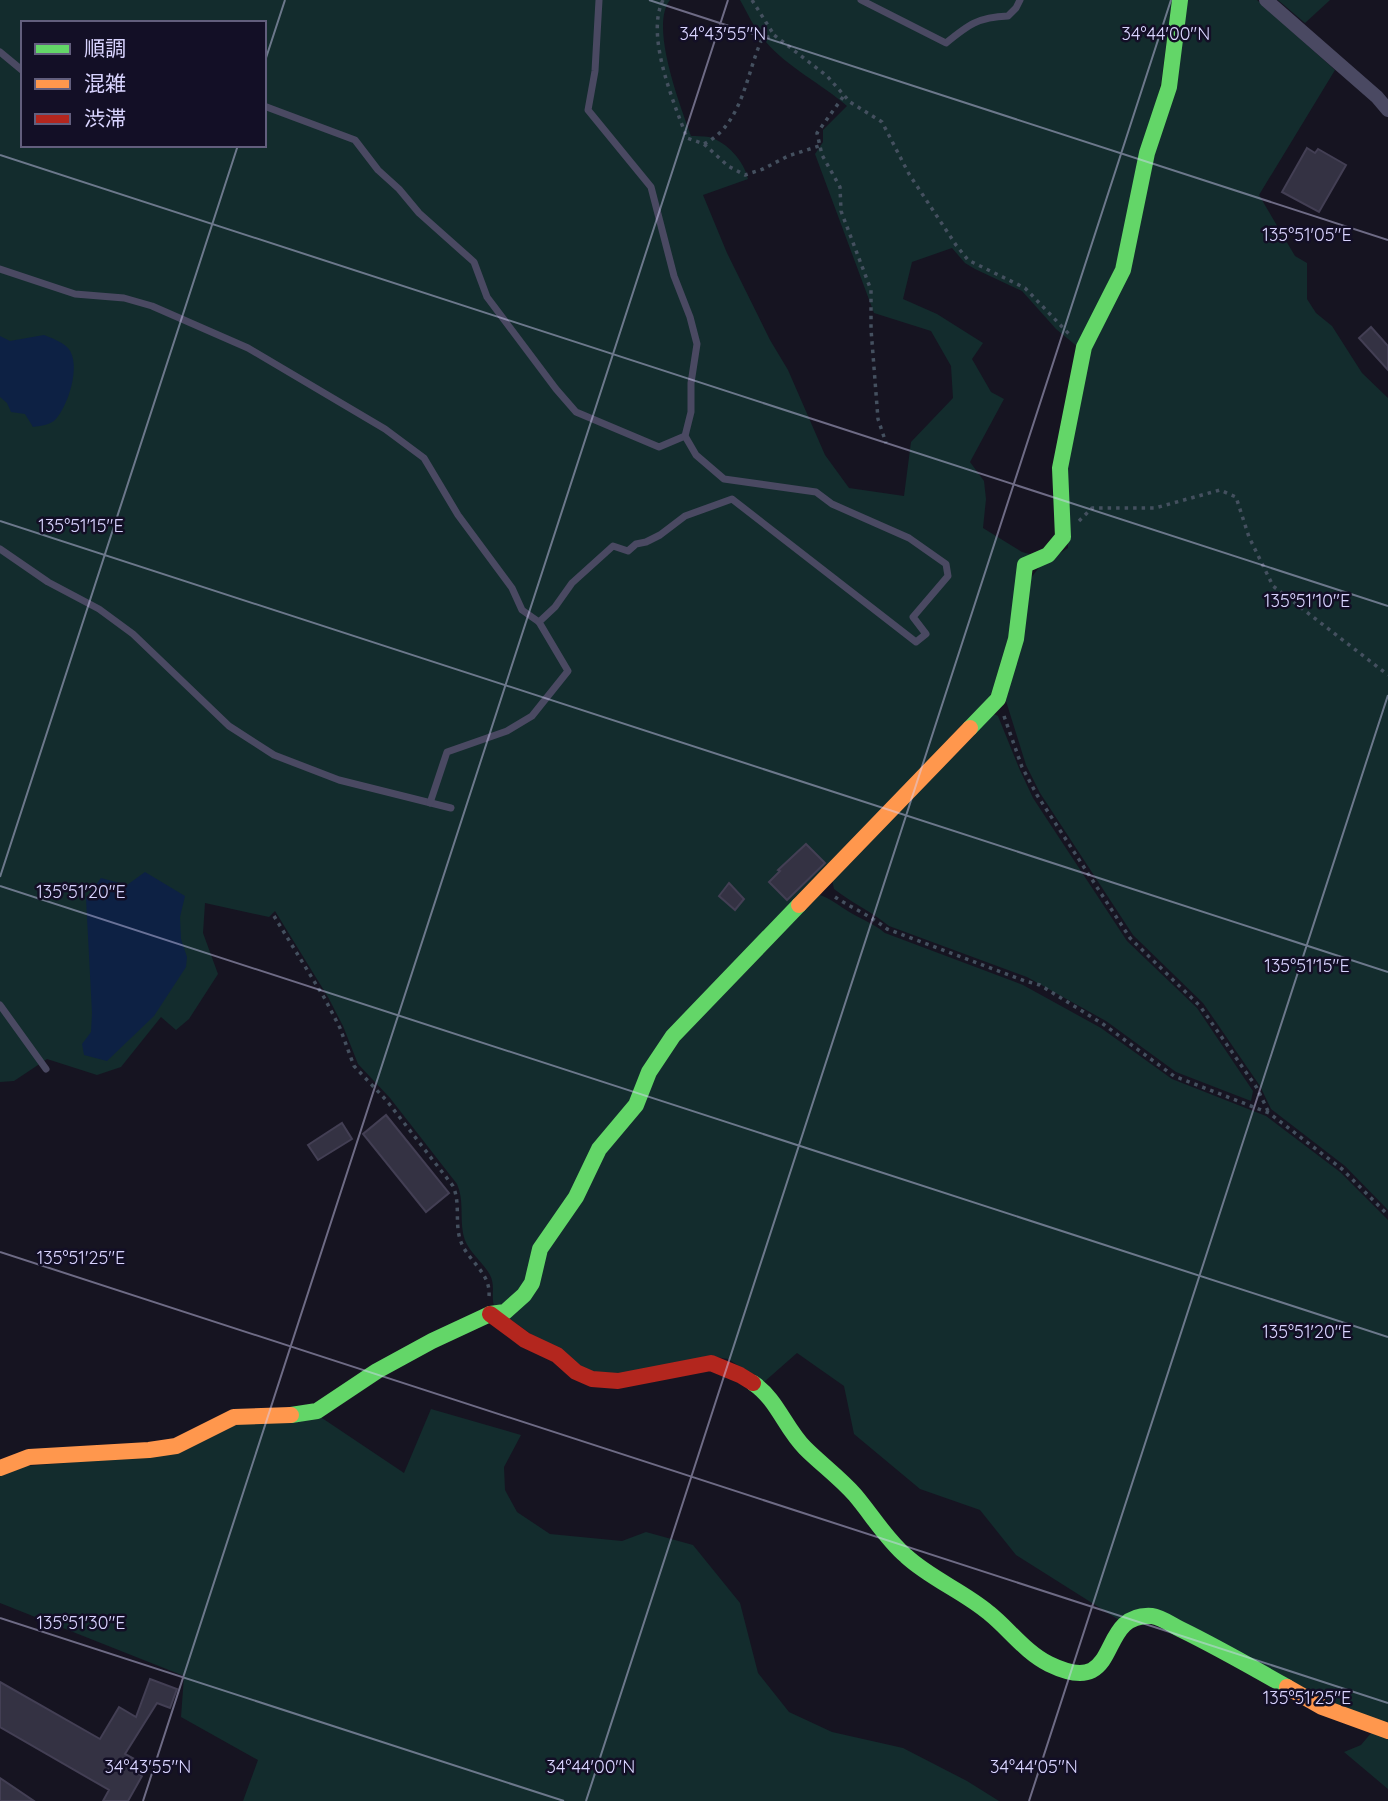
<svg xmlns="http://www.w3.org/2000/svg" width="1388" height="1801" viewBox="0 0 1388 1801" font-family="Quicksand,'Noto Sans JP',sans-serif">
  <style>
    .green { fill: #132c2d; fill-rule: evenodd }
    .water { fill: #0d2144 }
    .building { fill: #343243; stroke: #433f54; stroke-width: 2 }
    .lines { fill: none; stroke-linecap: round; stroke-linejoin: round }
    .path { stroke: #44505f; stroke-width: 3.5; stroke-dasharray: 3.5 5; stroke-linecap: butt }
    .lane { stroke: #4a4962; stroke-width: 7 }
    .street { stroke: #4a4962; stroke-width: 14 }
    .fast { stroke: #63d668; stroke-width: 16 }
    .slow { stroke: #ff974d; stroke-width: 16 }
    .jam { stroke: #b3261e; stroke-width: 16 }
    .ticks { fill: none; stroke: #d9d4ff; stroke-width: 2; stroke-opacity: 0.45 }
    .ticks-label { font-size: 18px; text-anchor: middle; fill: #d9d4ff; stroke: #130f26; stroke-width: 5; stroke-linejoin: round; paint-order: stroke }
  </style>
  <rect width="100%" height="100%" fill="#161421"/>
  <g class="green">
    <path d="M0,0H670C649,26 681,107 691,136C696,136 703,136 709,137C727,142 744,161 748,179L703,195L727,253L770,340L788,370L825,455L849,488L904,496L911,442L953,398L951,366L931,331L874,313L815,154L823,142V130L847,106C823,85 786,66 766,42C755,30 748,14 740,0H1172L1161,83L1116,266L1079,348L1056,329L1022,291L975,269L965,263L952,248L912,262L903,299L937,314L983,343L972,359L991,392L1004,399L970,462L984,481L986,499L983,528L1022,552L1033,555L989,701L776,922L632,1102L521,1293L495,1308C490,1298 496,1286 490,1275C482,1260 466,1251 463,1233C460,1216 464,1200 457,1184L390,1098L358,1064L343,1026L328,997L275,911L269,917L205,903L203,933L218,974L189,1019L176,1030L161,1017L121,1067L97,1075L47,1059L14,1081L0,1082ZM23,23H264V145H23Z"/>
    <polygon points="1185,0 1257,0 1335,70 1259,195 1295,256 1307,263 1307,299 1316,313 1332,326 1362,373 1388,398 1388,1210 1345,1166 1271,1109 1260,1086 1203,1003 1133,935 1040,793 1026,765 1006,701 1031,578 1040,566 1068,548 1065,468 1087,353 1127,277"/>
    <polygon points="1278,0 1330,0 1305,23"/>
    <path d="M990,712L998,716L1019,768L1033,798L1127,941L1197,1008L1253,1091L1251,1101L1176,1072L1106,1021L1027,977L889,926C872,912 852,903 834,889L832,879Z"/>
    <path d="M817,894C831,898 839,906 851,913C863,920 874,924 885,933L1023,985L1101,1028L1172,1079L1266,1116L1340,1172L1388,1220V1724L1355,1715L1165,1614L1119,1620L1016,1555L980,1510L920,1489L854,1434L844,1386L797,1353L764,1382L728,1359L709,1356L618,1376L582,1370L507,1317L604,1152L677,1040Z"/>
    <polygon points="431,1409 521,1435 504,1467 505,1490 517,1512 550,1534 622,1541 646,1532 693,1545 740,1603 758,1673 789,1712 832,1732 903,1748 967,1781 999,1801 243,1801 258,1760 181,1717 184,1676 0,1603 0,1474 15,1467 150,1456 236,1423 319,1416 404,1473"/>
    <polygon points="1372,1732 1388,1737 1388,1789 1344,1752 1361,1745"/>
  </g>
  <g class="water">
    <path d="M44,335C52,338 62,342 68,348C82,364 68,408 54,421C48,425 40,426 33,427L25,414L11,412L7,403L0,397V336L10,341Z"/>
    <polygon points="145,872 185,896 180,917 181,939 187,957 186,967 154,1016 107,1061 84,1055 82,1044 91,1032 92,1013 86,898 101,878 127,885"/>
  </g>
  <g class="building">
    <polygon points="1307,148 1315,153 1318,149 1346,165 1319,212 1282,192"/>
    <polygon points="1371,327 1388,346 1388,370 1359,338"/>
    <polygon points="806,844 825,863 787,900 769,882 780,871 778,870"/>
    <polygon points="729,883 744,899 735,910 719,896"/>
    <polygon points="386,1115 449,1193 426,1212 363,1134"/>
    <polygon points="342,1123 352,1139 318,1160 308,1145"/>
    <polygon points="150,1679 177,1689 170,1708 157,1703 125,1754 136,1760 131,1769 142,1776 128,1801 103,1801 109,1790 0,1727 0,1682 100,1739 119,1707 136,1717"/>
    <polygon points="0,1778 34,1801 0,1801"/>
  </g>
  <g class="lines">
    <g class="path">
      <path d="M663,0C645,36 674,103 687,138L704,144L728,166L745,175L763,169L788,156L819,146"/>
      <polyline points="752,0 774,35"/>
      <polyline points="843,97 817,133 822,155 840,187 841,211 871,290 871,329 878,419 886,443"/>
      <path d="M704,144C743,124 746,74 762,39L774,35L827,76L850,102L882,122L909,174L956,245L968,260L1025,288L1069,334"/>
      <polyline points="1079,521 1092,508 1155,508 1220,490 1236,497 1249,537 1273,586 1388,675"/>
      <polyline points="1004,716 1022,767 1037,795 1130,938 1200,1006 1257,1088 1268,1111"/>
      <path d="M835,897C852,908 871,916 887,929L1025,981L1040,985L1103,1024L1174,1076L1269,1113L1342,1169L1388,1215"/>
      <path d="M274,916L325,999L340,1028L354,1066L387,1101L453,1186C461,1204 454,1224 461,1242C468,1261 491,1273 489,1296"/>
    </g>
    <g class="lane">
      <path d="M861,0L946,43C968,25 978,17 1008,16L1016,8L1020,0"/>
      <polyline points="0,52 23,71"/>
      <polyline points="264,106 355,140 378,170 399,189 419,213 474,262 487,297 556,389 576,412 659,447 685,436"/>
      <polyline points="0,269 75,294 124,298 152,306 248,348 385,429 424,458 458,515 512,588 522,610 539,622"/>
      <polyline points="0,549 48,582 99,609 133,634 229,726 274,755 339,780 451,808"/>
      <polyline points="430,803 447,752 507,731 532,716 568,671 539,622 555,607 572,583 613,546 628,551 636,544 646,542 660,535 685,516 732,499 916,642 926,634 913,617 948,576 946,564 909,538 832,504 816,492 724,479 696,455 685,436 691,412 691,383 697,344 690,317 674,276 651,187 588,110 595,71 599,0"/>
      <polyline points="0,1005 46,1069"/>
    </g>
    <polyline class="street" points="1266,0 1377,97 1388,110"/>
    <g class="fast">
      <polyline points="970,728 998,699 1016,639 1025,565 1048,555 1063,537 1060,468 1084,347 1123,270 1147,153 1169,87 1180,0"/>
      <path d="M753,1383C777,1399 785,1428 805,1448C821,1464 840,1478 855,1495C872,1515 886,1539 906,1556C931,1579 963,1591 989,1613C1009,1629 1025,1652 1049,1664C1125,1701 1094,1612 1152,1616C1161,1617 1172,1625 1180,1629C1217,1647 1252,1667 1287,1687"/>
      <polyline points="291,1415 317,1411 377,1371 432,1341 490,1314 505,1312 524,1295 532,1283 540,1249 576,1197 599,1149 636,1105 649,1072 673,1036 799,905"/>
    </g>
    <g class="slow">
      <polyline points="799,905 970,728"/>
      <polyline points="0,1468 29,1457 149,1450 176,1446 234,1417 291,1415"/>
      <polyline points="1287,1687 1322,1707 1388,1731"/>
    </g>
    <polyline class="jam" points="490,1314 525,1340 557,1355 576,1372 592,1379 618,1381 711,1363 740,1375 753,1383"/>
  </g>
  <path class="ticks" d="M649,0L1388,240M264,64L285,0M0,155L1388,606M0,521L1388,972M0,877L238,145M0,886L1388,1337M0,1252L1388,1703M0,1618L564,1801M143,1801L728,0M586,1801L1171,0M1029,1801L1388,695"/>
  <g class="ticks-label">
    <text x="723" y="40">34°43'55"N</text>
    <text x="1166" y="40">34°44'00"N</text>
    <text x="1307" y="241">135°51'05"E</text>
    <text x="81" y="532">135°51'15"E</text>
    <text x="1307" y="607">135°51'10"E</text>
    <text x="81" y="898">135°51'20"E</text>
    <text x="1307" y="972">135°51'15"E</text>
    <text x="81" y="1264">135°51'25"E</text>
    <text x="1307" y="1338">135°51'20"E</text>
    <text x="81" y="1629">135°51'30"E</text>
    <text x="1307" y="1704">135°51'25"E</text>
    <text x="148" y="1773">34°43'55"N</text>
    <text x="591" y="1773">34°44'00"N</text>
    <text x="1034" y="1773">34°44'05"N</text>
  </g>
  <rect x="21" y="21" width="245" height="126" fill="#130f26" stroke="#625e7d" stroke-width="2"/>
  <rect x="35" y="44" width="35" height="10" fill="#63d668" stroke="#625e7d" stroke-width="2"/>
  <text x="84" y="56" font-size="21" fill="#d9d4ff">順調</text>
  <rect x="35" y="79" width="35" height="10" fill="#ff974d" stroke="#625e7d" stroke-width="2"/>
  <text x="84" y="91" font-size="21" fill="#d9d4ff">混雑</text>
  <rect x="35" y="114" width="35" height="10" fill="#b3261e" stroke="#625e7d" stroke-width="2"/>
  <text x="84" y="126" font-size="21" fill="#d9d4ff">渋滞</text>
</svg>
